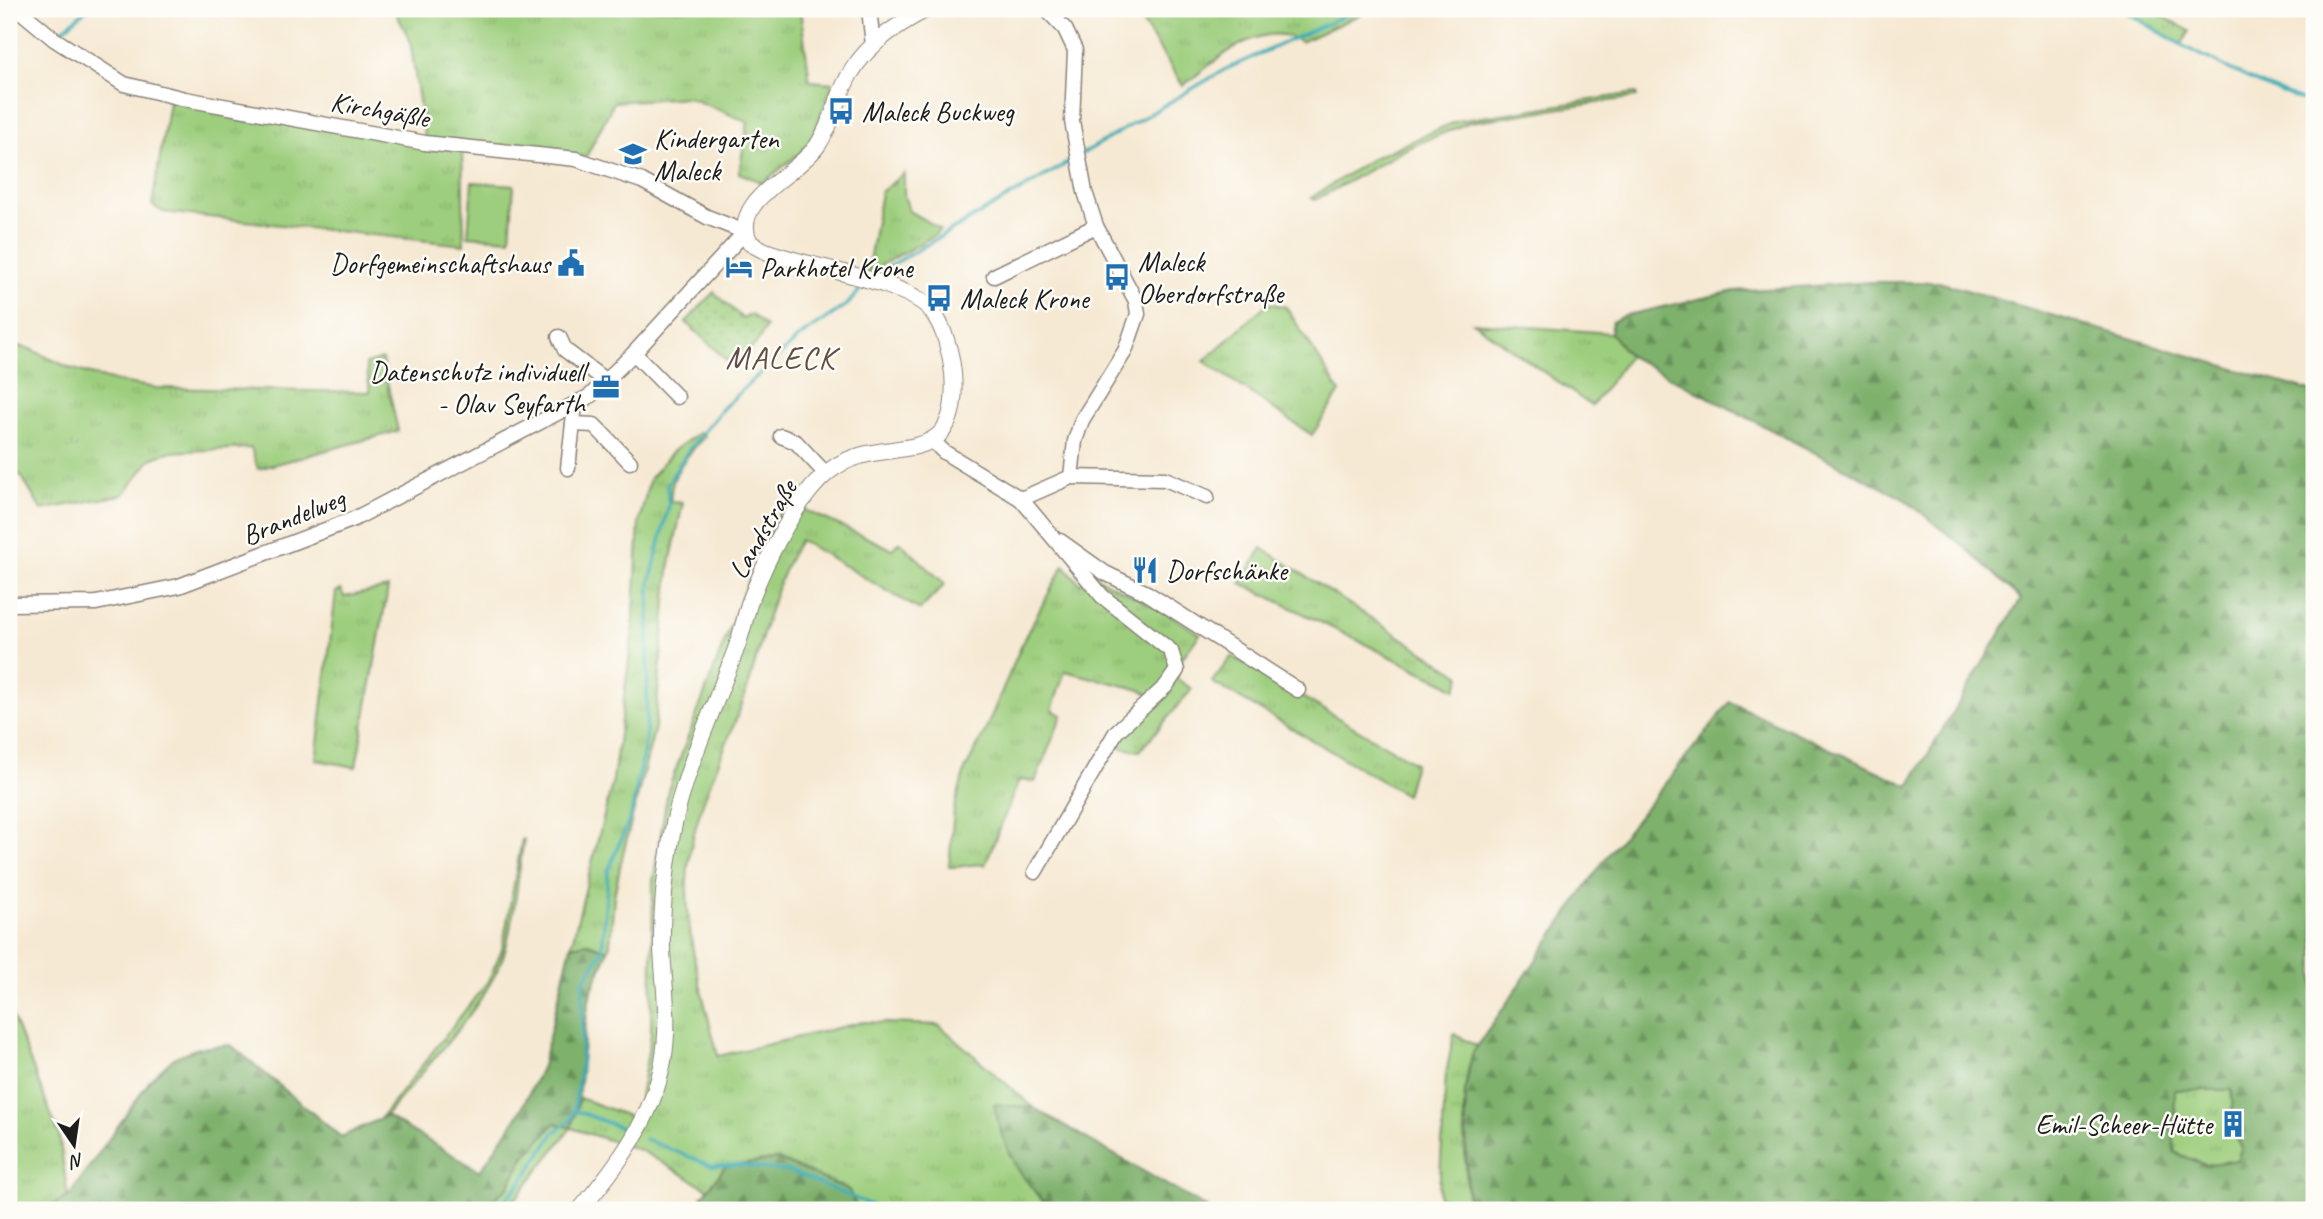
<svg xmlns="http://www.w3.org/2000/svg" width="2323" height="1219" viewBox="0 0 2323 1219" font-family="Caveat,sans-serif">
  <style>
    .grass { fill: url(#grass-tufts); stroke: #5c754c; stroke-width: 2 }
    .forest { fill: url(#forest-firs); stroke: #4d6644; stroke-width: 2; fill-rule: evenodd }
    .garden { fill: url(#garden-dots); stroke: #5c754c; stroke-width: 2 }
    .pitch { fill: #9dce7d; stroke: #5c754c; stroke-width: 2 }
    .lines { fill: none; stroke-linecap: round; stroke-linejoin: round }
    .stream { stroke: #3aacb4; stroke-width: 3.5 }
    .minor-casing { stroke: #898278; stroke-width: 17 }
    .tertiary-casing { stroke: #898278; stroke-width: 18 }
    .minor { stroke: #fff; stroke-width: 14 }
    .tertiary { stroke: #fff; stroke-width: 16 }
    .labels { text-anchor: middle; stroke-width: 5; stroke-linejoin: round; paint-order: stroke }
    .street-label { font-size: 28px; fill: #1c1c1c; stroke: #fdfcf7 }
    .poi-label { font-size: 28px; fill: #1c1c1c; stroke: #fdfcf7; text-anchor: start }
    .quarter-label { font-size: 32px; letter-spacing: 2px; fill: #614d43; stroke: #fdfcf7 }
  </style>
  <defs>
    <pattern id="grass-tufts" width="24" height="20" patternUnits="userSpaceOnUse" patternTransform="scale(1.75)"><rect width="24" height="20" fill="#9dce7d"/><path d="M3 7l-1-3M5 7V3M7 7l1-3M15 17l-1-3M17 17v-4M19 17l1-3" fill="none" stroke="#87b06b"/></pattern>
    <pattern id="forest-firs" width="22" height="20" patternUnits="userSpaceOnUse" patternTransform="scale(1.75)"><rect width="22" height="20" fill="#7eb16c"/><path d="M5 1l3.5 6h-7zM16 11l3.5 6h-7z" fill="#668f58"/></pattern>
    <pattern id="garden-dots" width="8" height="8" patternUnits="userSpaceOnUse" patternTransform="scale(1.75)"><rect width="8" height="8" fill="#9dce7d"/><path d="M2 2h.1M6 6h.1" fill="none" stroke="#87b06b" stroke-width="1.8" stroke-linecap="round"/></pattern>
  </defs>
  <rect width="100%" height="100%" fill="#fdfcf7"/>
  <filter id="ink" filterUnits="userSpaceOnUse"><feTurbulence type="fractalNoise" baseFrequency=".0143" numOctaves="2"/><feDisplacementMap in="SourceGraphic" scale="14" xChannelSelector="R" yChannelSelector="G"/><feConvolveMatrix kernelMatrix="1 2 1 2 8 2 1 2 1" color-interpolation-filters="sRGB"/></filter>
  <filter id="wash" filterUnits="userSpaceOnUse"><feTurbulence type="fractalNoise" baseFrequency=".00686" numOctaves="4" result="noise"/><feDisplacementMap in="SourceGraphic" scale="28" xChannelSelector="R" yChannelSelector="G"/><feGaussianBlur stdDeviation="1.57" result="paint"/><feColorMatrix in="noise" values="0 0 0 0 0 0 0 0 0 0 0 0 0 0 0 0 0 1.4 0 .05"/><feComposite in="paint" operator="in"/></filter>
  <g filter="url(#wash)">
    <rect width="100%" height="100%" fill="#f6e9d3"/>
    <g class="grass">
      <polygon points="394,9 800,9 810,81 833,83 813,136 802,151 763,183 739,173 748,122 688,97 614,102 586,157 462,146 464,245 163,212 152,205 170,96 425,141 410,40"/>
      <path d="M1134,9H1369L1370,10L1301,42C1262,16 1212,63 1183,86Z"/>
      <polygon points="2121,9 2149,9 2190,31 2181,45"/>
      <polygon points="1636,93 1637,97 1470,122 1410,147 1315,200 1311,198 1373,158 1457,121"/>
      <polygon points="904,173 904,195 909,211 940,229 935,235 867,273 881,192"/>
      <polygon points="1268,303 1286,307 1340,392 1312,435 1204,361"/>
      <polygon points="1474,323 1611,333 1629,356 1592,406"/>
      <polygon points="9,344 30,349 70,368 114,381 156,388 370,392 366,364 382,359 398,431 258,469 251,448 168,452 151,459 123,495 41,510 21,475 9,476"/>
      <path d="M700,432L705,436C688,454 668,476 671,502L683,503L669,568L655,727L622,858L614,896L610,944L608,950L587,943L571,946L613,780L633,630L639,522L650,478L673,451Z"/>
      <path d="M803,509L892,549L900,542L945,584L920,610L800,540C772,585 763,640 747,690C726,752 688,817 687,883C686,942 704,999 718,1056L863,1022L939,1025L1034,1108L994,1105L1037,1195L1052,1210H858L848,1190L725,1167L708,1189L640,1150L571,1128L507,1210H480L508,1187L524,1157L556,1122L571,1128L580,1098L636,1119L651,1035L653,881L668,790L743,593L780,512L800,515Z"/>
      <polygon points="1262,548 1461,676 1456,689 1241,583"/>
      <path d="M1064,565L1080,584L1092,575L1165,612L1200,634L1180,661L1177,679L1192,689L1140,751L1115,747L1129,724L1158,700L1141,690L1065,671L1052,710L1062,715L1035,782L1019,780L985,865C971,863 962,868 949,867L954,809L965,770L983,736L1025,637Z"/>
      <polygon points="388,588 356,767 316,760 336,592 341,590 344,597"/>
      <polygon points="1232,656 1415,763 1406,795 1212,682"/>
      <path d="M522,839H524C518,876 515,915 505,951C488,1005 422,1070 386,1116L380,1119L488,981L502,950Z"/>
      <path d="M9,1007L59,1135L68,1197C52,1206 34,1218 17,1205L9,1207Z"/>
      <path d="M1454,1034L1477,1046C1455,1083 1467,1166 1468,1210H1438L1446,1074Z"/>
      <polygon points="2174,1090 2232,1090 2233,1131 2242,1147 2237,1160 2205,1165 2174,1152"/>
    </g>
    <g class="forest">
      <path d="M1873,282H1939L2314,392V1210H1468L1465,1090L1472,1054L1605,859L1730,702L1909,786L2021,599L1967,549L1904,499L1629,356L1611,333L1612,322L1623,316L1734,291ZM2175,1090H2232L2233,1131L2242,1147L2237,1160L2205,1165L2174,1152Z"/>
      <path d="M587,943L608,950C603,969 591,984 588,1005C582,1047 583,1087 571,1128L555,1123L524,1157L508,1187L480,1210H44L68,1197L151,1079L175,1057L198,1048L231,1045L341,1137L386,1116L480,1171L520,1112L542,1066L571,946Z"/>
      <path d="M994,1104L1034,1108L1210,1210H1052C1018,1176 1003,1151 994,1104Z"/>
      <polygon points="778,1159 849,1190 858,1210 692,1210 725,1167"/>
    </g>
    <polygon class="garden" points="714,292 743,319 751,314 766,327 757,343 733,366 686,322"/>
    <polygon class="pitch" points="472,182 514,185 510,239 468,236"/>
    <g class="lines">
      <g class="stream">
        <polyline points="435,9 438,9"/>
        <polyline points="2121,9 2187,48 2260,84 2314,105"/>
        <polyline points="58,34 87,9"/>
        <polyline points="1082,154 1224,70 1359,9"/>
        <polyline points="871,277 1076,158"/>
        <polyline points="574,1110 627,1130"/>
        <polyline points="645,1139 712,1166 738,1165 791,1172 884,1210"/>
        <polyline points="495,1210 521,1183 554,1133 570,1120 574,1110 581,1064 583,982 602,952 608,871 631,816 646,738 650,582 669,505 667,485 688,451 723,408 799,337 848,304 864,285"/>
      </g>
    </g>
  </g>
  <g filter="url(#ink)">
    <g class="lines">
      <defs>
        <g id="minor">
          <polyline points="869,9 873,45"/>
          <polyline points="994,276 1096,226"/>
          <polyline points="559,337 565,350 606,381"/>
          <polyline points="634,353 677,397"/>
          <polyline points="573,424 594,425 630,462"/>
          <polyline points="781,436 796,442 826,474"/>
          <polyline points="933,441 944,452 1021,499 1071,477 1075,441 1082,420 1125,351 1138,314 1136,301 1096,226 1085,192 1072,121 1075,50 1065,29 1046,9"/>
          <polyline points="568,468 574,414"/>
          <polyline points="1071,477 1165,479 1207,497"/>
          <polyline points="1021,499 1102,596 1171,651 1177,670 1166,686 1116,732 1035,872"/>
          <polyline points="1060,541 1105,573 1147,593 1298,690"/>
          <polyline points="9,604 96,603 179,586 354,519 590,396 634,353 745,232 707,217 642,181 576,159 425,143 185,99 124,84 54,39 18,9"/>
        </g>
        <path id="tertiary" d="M580,1210C617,1166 653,1119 663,1061C670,1024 664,986 662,950C661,913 665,875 671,839C683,771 714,710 737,646C742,632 745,618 749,604C764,564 795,499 828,472C882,428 962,481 953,373C951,353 944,326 931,310C907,280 802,267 763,250L750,243C728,201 796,176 817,146C829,129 835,108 843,88C859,50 892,27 927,9"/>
      </defs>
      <use href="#minor" class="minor-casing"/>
      <use href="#tertiary" class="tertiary-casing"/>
      <use href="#minor" class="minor"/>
      <use href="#tertiary" class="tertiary"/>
    </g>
  </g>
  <defs>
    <symbol id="bus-bare" viewBox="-9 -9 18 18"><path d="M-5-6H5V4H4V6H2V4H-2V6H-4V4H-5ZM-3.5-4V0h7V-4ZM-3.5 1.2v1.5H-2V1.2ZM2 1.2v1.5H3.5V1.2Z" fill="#1f6fb2" stroke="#fdfcf7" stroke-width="2.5" paint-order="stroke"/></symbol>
    <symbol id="school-bare" viewBox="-9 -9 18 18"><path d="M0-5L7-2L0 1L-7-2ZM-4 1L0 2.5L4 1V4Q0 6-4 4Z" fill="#1f6fb2" stroke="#fdfcf7" stroke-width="2.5" paint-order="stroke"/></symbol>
    <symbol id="civic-bare" viewBox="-9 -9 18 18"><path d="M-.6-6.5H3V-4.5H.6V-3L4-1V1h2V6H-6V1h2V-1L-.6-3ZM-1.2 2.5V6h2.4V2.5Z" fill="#1f6fb2" stroke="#fdfcf7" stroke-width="2.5" paint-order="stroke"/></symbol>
    <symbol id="hotel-bare" viewBox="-9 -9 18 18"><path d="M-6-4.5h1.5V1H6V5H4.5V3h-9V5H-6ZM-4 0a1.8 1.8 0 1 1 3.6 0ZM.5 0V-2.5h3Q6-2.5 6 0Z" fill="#1f6fb2" stroke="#fdfcf7" stroke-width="2.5" paint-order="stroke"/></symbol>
    <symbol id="office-bare" viewBox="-9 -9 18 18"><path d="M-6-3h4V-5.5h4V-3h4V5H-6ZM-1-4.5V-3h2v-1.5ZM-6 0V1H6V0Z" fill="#1f6fb2" stroke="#fdfcf7" stroke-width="2.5" paint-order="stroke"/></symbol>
    <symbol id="restaurant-bare" viewBox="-9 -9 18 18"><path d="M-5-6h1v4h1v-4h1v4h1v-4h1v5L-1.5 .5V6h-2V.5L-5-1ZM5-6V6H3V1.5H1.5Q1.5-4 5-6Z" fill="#1f6fb2" stroke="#fdfcf7" stroke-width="2.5" paint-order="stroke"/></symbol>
    <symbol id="building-bare" viewBox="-9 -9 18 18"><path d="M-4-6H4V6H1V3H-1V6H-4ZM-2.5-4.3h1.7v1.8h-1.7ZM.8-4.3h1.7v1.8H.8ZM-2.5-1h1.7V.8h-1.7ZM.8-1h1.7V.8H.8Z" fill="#1f6fb2" stroke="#fdfcf7" stroke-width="2.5" paint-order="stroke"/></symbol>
  </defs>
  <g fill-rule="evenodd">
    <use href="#bus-bare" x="822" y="92" width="38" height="38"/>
    <use href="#school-bare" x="614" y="135" width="38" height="38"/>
    <use href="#civic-bare" x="552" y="244" width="38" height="38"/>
    <use href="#hotel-bare" x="720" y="248" width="38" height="38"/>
    <use href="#bus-bare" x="1098" y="258" width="38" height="38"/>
    <use href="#bus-bare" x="920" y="279" width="38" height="38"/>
    <use href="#office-bare" x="587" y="368" width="38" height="38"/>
    <use href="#restaurant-bare" x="1126" y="551" width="38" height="38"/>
    <use href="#building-bare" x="2214" y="1105" width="38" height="38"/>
  </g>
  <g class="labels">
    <g class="street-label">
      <text transform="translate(380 109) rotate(10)" y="10">Kirchgäßle</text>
      <text transform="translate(293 516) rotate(-22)" y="10">Brandelweg</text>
      <text transform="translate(762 529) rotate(-60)" y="10">Landstraße</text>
    </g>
    <g class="poi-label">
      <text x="862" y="121">Maleck Buckweg</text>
      <text x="654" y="148">Kindergarten<tspan x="654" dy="32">Maleck</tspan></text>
      <text x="1138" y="271">Maleck<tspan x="1138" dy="32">Oberdorfstraße</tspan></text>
      <text x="550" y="273" text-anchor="end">Dorfgemeinschaftshaus</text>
      <text x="760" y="277">Parkhotel Krone</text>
      <text x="960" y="308">Maleck Krone</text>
      <text x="585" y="381" text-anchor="end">Datenschutz individuell<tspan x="585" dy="32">- Olav Seyfarth</tspan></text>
      <text x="1166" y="580">Dorfschänke</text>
      <text x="2212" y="1134" text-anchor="end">Emil-Scheer-Hütte</text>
    </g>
    <g class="quarter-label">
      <text x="781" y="368">MALECK</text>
    </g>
  </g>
  <rect width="2323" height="1219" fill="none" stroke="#fdfcf7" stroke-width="35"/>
  <g transform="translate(74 1145) rotate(167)" stroke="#fdfcf7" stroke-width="5" paint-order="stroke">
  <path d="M0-5L12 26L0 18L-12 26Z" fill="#1c1c1c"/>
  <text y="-10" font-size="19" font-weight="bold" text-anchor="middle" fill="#1c1c1c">N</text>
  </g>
</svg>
